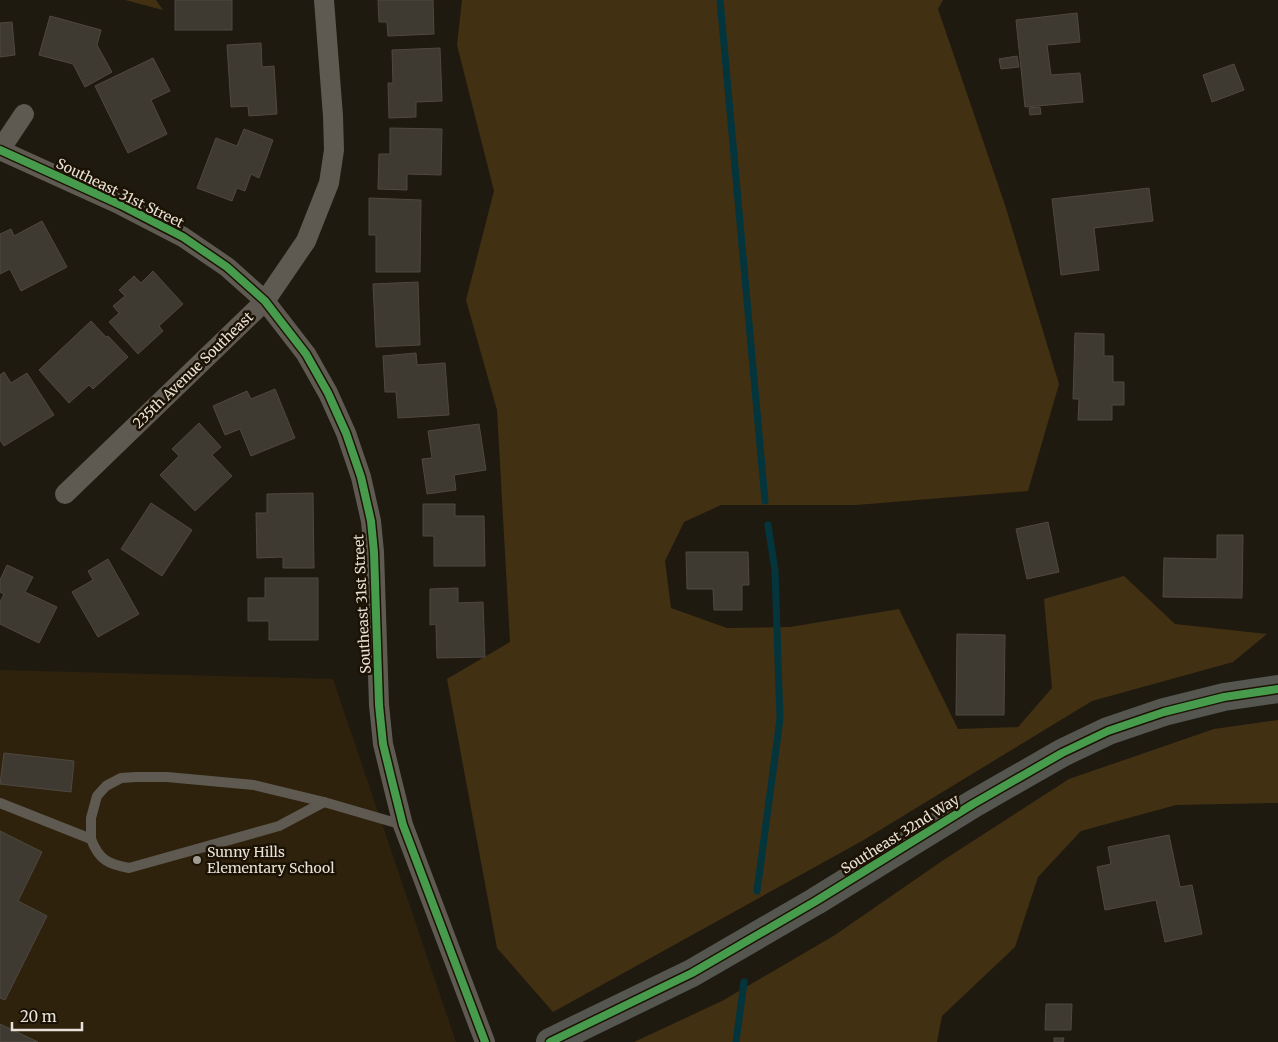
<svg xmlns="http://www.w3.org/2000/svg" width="1278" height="1042" viewBox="0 0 1278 1042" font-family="Merriweather,serif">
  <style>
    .built { fill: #2f220d }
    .green { fill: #423013 }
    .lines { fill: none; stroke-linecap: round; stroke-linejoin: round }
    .stream { stroke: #04353d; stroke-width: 7 }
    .building { fill: #3f3a31; stroke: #4e4841 }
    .lane { stroke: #5e5a52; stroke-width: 10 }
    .street { stroke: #5e5a52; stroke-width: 20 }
    .secondary { stroke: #565651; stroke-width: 28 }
    .cycleway-casing { stroke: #1c1203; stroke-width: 11 }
    .cycleway { stroke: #469c4c; stroke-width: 8 }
    .poi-dot { fill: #a29b91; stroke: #1c1203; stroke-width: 2 }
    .labels { text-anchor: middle; stroke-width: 5; stroke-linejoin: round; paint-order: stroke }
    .street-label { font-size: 14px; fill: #e8e1d7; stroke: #1c1203 }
    .poi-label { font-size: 14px; fill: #e8e1d7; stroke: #1c1203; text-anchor: start }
  </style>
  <rect width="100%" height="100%" fill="#1f1a10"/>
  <polygon class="built" points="0,670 333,679 456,1042 0,1042"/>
  <g class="green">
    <polygon points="125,0 156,0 163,10"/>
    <polygon points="462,0 943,0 938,9 1005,205 1059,384 1028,491 856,505 721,505 684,522 665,561 671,608 727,628 790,627 899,609 958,729 1018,727 1052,688 1044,599 1124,576 1175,624 1267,634 1233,662 1092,701 862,841 553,1012 497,948 447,679 510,642 497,410 466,300 494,191 457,45"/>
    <polygon points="1278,720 1278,803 1176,805 1081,831 1038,877 1015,947 942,1016 937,1042 634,1042 722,1001 835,935 942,861 1069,779 1214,729"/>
  </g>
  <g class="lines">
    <g class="stream">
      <polyline points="720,0 765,501"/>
      <polyline points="757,891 780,719 775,571 768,525"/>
      <polyline points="736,1042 744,982"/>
    </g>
  </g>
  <g class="building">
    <rect x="175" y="0" width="57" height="30"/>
    <polygon points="378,0 433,0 434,34 388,36 387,22 379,22"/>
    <polygon points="1077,13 1080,42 1047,45 1051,75 1080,73 1083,102 1025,107 1016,20"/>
    <polygon points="50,16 101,30 97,45 112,72 85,87 73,64 39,55"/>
    <polygon points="12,22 15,55 0,57 0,23"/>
    <polygon points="261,43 262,67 274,66 277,114 249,116 248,106 231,107 227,45"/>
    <polygon points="440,48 442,101 416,102 416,117 389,118 388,83 393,83 392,50"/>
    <polygon points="1017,56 1019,67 1001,69 999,59"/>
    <polygon points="153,58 170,91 151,100 167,134 128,153 95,86"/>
    <polygon points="1234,64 1244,90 1212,102 1203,75"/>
    <polygon points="1040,107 1041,114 1030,115 1029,108"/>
    <polygon points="390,128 442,129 441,175 407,174 407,190 378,189 379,154 390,154"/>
    <polygon points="244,129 273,140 259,178 251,174 245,191 237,188 232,201 197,188 216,138 237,146"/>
    <polygon points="1149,188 1153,221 1094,228 1099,270 1061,275 1052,199"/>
    <polygon points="369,198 421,200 420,272 376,272 376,235 369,235"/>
    <polygon points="42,221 67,267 21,291 10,269 0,274 0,234 11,229 14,236"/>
    <polygon points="153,271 183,304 159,326 163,331 138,354 109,322 119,313 113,306 125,296 119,290 134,276 141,283"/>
    <polygon points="418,282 420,345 376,347 373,284"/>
    <polygon points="91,321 106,337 108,336 128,357 93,389 89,385 69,403 39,370"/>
    <polygon points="1075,333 1104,334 1104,356 1113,356 1113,382 1124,382 1124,405 1112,405 1112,420 1078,420 1079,399 1073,399"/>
    <polygon points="416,353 417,365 445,363 449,415 398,418 396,392 385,392 383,356"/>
    <polygon points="4,372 11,383 27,373 54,415 4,446 0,440 0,375"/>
    <polygon points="275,389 295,438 251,456 240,429 225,435 213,406 247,391 251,399"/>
    <polygon points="199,423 221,447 212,455 232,476 195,511 160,475 179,456 172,449"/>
    <polygon points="479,424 486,470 454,475 456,490 427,494 422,459 432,458 428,431"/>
    <polygon points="313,493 314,568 283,568 283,557 257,558 256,513 267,513 267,494"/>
    <polygon points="151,503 192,530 162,576 121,549"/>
    <polygon points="423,504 455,504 455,516 484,516 485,566 434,566 434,536 423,536"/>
    <polygon points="1048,522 1059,572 1027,579 1016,529"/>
    <polygon points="1217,535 1243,535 1242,598 1163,597 1164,558 1217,559"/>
    <polygon points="686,552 748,552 749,585 742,585 742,610 714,610 713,589 687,589"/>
    <polygon points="108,559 139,614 98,637 72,592 93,580 88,571"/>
    <polygon points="7,565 33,577 25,592 57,607 39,643 0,624 0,602 4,594 0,592 0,580"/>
    <polygon points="265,578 318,578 318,640 269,640 269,621 248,621 248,598 265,598"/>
    <polygon points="458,588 458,603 483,602 485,657 437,658 436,624 430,625 430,589"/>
    <polygon points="957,634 1005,635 1004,715 956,715"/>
    <polygon points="4,753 74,761 71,792 0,784"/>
    <polygon points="0,831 42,852 18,901 47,916 5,1000 0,998"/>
    <polygon points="1169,835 1180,887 1192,885 1202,934 1165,942 1156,900 1105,910 1097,867 1111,864 1108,847"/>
    <polygon points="1046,1004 1072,1004 1071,1030 1045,1030"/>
    <polygon points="0,1024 38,1042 0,1042"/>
    <polygon points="1054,1038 1064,1038 1063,1042 1054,1042"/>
  </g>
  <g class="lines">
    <g class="lane">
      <polyline points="0,803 91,839 91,818 97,796 106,786 121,778 136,777 167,777 254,785 324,802 403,825"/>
      <path d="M91,839C99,860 108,864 129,868L279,826L324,802"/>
    </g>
    <g class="street">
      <polyline points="0,150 121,205 183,237 227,267 265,301 306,354 328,393 346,433 361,477 371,521 374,552 379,705 383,744 393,785 403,825 485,1042"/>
      <polyline points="0,150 24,114"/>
      <polyline points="65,494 265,301 306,241 329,183 334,150 333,116 324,0"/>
    </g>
    <polyline class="secondary" points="550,1042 692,973 816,901 973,804 1062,753 1108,731 1164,712 1224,697 1278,689"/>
    <defs>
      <g id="cycleway">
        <polyline points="0,150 121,205 183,237 227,267 265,301 306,354 328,393 346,433 361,477 371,521 374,552 379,705 383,744 393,785 403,825 485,1042"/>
        <polyline points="550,1042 692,973 816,901 973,804 1062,753 1108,731 1164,712 1224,697 1278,689"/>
      </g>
    </defs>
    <use href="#cycleway" class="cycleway-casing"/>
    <use href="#cycleway" class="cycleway"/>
  </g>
  <circle class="poi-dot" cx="197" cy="860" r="5"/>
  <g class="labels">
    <g class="street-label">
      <text transform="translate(120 193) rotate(26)" y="5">Southeast 31st Street</text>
      <text transform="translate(193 370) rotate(-44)" y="5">235th Avenue Southeast</text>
      <text transform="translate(362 604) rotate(-93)" y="5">Southeast 31st Street</text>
      <text transform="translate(900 834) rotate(-32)" y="5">Southeast 32nd Way</text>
    </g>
    <g class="poi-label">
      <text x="207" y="857">Sunny Hills<tspan x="207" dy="16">Elementary School</tspan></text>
    </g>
  </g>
  <path d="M12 1022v8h70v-8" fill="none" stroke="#e8e1d7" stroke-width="2.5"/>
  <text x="20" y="1022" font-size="15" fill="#e8e1d7" stroke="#1c1203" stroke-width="4" paint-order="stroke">20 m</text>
</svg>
